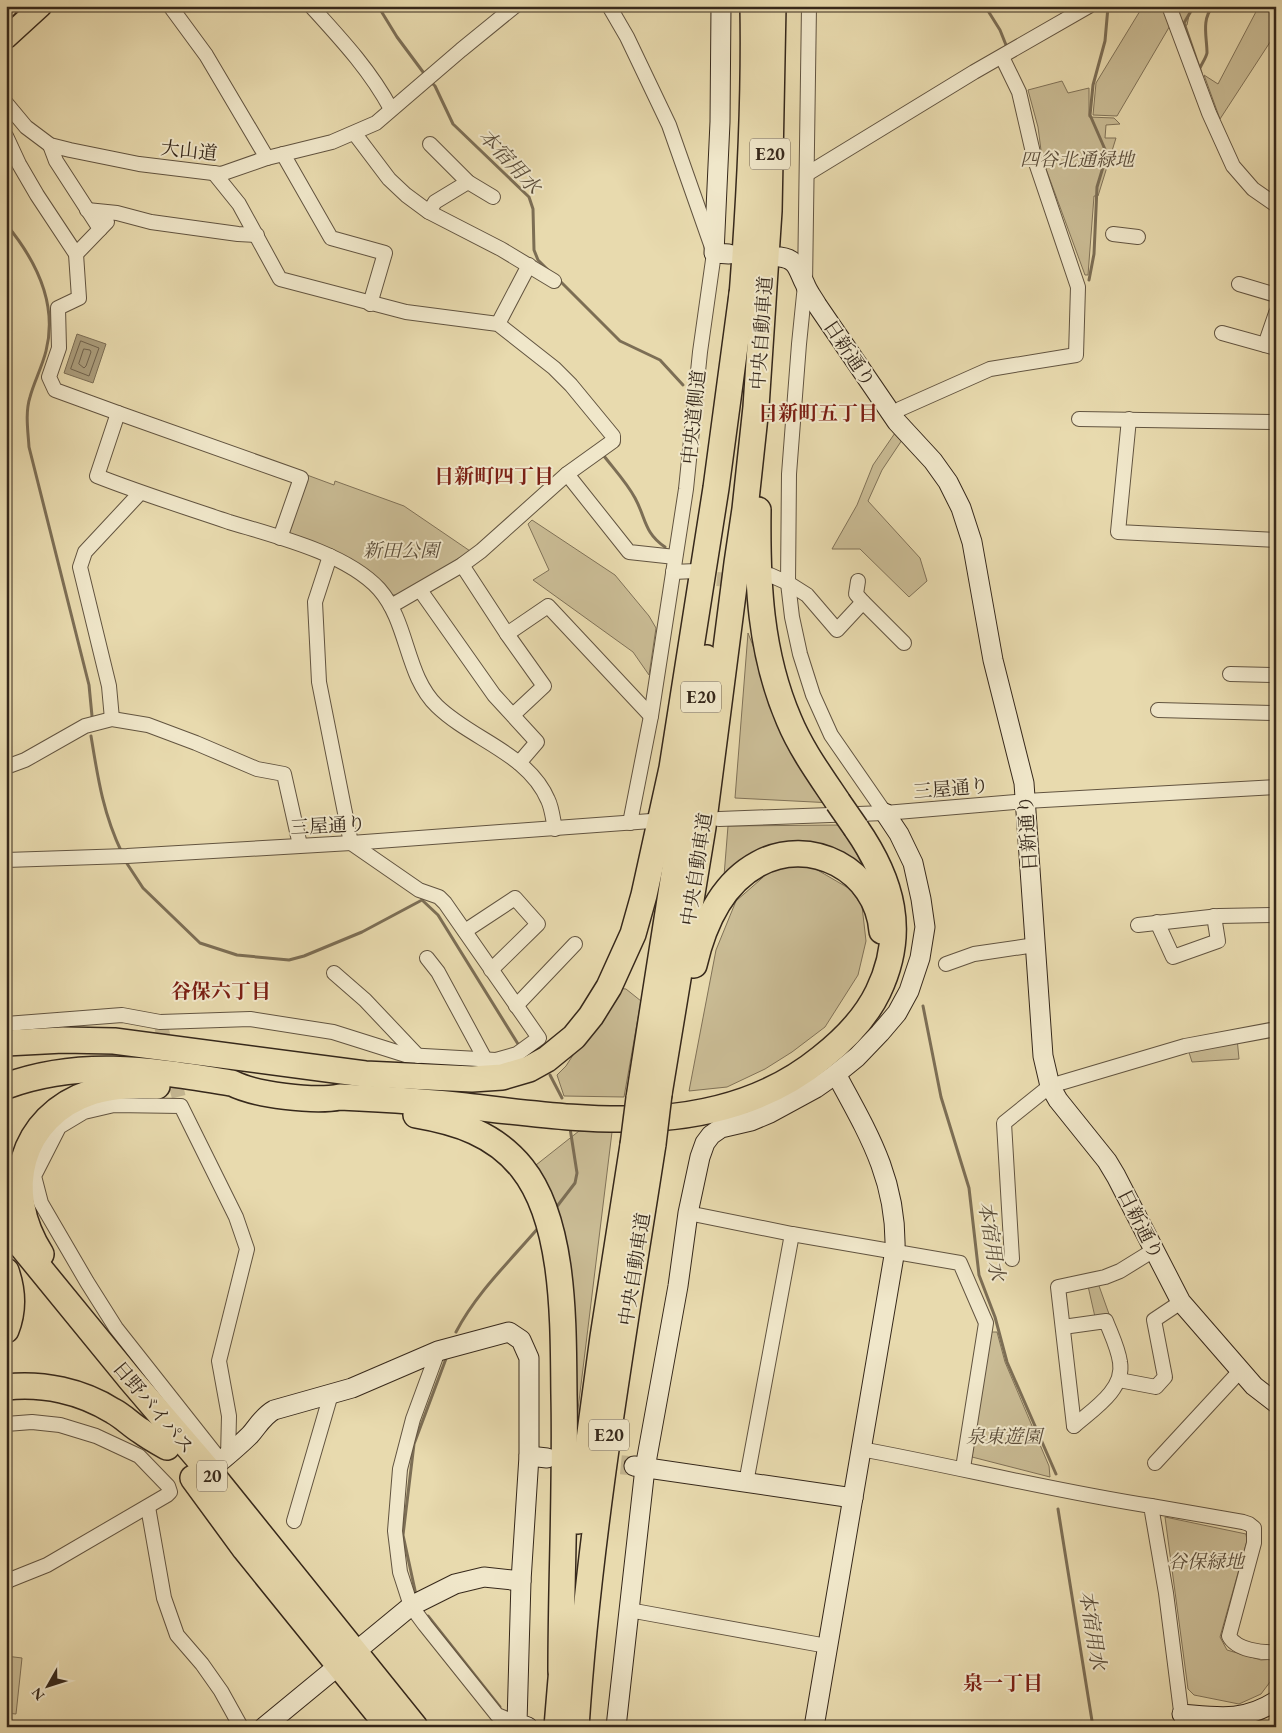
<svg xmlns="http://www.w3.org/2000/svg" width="1282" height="1733" viewBox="0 0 1282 1733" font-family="'EB Garamond','Noto Serif JP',serif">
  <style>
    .green { fill: #cabc95; stroke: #807258 }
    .water { fill: #ab9d7c; stroke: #7c6e55 }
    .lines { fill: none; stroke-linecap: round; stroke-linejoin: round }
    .shore { stroke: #70624c; stroke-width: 1 }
    .stream { stroke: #7c6e55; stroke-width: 3 }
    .street-tunnel { stroke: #c4b691; stroke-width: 14; stroke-dasharray: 14 7; stroke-linecap: butt }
    .secondary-tunnel { stroke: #c4b691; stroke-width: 19; stroke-dasharray: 19 9; stroke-linecap: butt }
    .street-casing { stroke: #625440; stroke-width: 16 }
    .secondary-casing { stroke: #36281b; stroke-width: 21 }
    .primary-casing { stroke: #36281b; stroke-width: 24 }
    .highway-casing { stroke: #36281b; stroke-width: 28 }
    .street { stroke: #f0e7ca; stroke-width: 14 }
    .secondary { stroke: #f0e7ca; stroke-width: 19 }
    .primary { stroke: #e8daae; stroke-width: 21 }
    .highway { stroke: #e8daae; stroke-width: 25 }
    .highway-bridge-casing { stroke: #36281b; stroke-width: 28; stroke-linecap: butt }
    .highway-bridge { stroke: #e8daae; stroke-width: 25 }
    .labels { text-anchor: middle; stroke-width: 4; stroke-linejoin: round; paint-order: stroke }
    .shield { fill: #f0e7ca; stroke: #6e6150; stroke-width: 1 }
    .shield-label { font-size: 18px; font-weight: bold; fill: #36281b }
    .street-label { font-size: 19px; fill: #36281b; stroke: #f0e7ca }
    .park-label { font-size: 19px; font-style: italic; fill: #5b4d3a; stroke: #f0e7ca }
    .water-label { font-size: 20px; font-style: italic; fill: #594b38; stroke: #f0e7ca }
    .neighbourhood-label { font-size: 20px; font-weight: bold; fill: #7a1f14; stroke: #f0e7ca }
  </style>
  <rect width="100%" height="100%" fill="#e8daae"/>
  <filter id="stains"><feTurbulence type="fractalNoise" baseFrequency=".004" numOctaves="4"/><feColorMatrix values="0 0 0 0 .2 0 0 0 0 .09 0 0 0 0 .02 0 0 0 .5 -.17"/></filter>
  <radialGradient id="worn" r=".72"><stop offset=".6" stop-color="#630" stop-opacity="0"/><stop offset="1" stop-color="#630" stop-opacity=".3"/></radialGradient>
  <g class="green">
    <polygon points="1143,6 1165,6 1171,24 1117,116 1093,115 1096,83"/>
    <polygon points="1173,6 1191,6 1187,25 1181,28"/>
    <polygon points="1259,6 1276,6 1276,33 1220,119 1204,75 1218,84"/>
    <polygon points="1062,81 1068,93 1089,88 1089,117 1114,118 1120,124 1106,125 1105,138 1116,138 1098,196 1094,196 1088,275 1085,275 1042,158 1038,127 1028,90"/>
    <polygon points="895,433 902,440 882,470 868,501 920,558 927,581 909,597 860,549 832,549 857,505 873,465"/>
    <polygon points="307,475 334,485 335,481 404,506 473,553 400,595 390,595 287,533"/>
    <polygon points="532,520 615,575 649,616 656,628 649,675 633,652 533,580 549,570 528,524"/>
    <polygon points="748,633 781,717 833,803 735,798"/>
    <polygon points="842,825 867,874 845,853 813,842 778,843 754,852 724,876 728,826"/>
    <polygon points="777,865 814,868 850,889 862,906 866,941 858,975 825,1027 792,1052 765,1069 727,1087 689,1091 716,950 736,901"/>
    <polygon points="616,988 626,989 641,1001 624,1097 564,1096 557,1075 566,1066"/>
    <polygon points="1237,1038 1239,1059 1192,1062 1187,1046"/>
    <polygon points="579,1131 612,1132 573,1450 553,1218 536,1165"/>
    <polygon points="1098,1283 1109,1314 1095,1317 1088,1286"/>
    <polygon points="988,1332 997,1332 1005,1362 1049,1466 1050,1477 972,1457"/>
    <polygon points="1165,1517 1246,1534 1247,1541 1220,1637 1227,1650 1261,1660 1276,1659 1276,1674 1261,1694 1239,1704 1194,1695 1188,1689"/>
    <polygon points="6,1656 22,1658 16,1714 6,1713"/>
  </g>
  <polygon class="water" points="77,334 106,344 93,383 64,373"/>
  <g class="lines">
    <g class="shore">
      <polygon points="81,341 99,348 89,376 71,369"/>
      <polygon points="84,349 90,350 91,352 86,366 84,368 79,364"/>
    </g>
    <g class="stream">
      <polyline points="378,6 397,37 426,76"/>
      <polyline points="985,6 1000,30 1006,45"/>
      <polyline points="1194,6 1184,23 1201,73"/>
      <path d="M1200,68C1202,63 1206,58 1207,53C1207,37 1201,20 1213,6"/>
      <polyline points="430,81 435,86 453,124 529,197 533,209 534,250 538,260 549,271"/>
      <path d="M6,224C35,259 58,304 46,351C42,367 34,382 30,397C25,413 28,431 29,447L89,685L92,716"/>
      <polyline points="559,280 620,341 660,360 683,385"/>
      <polyline points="1089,280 1094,254 1097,187 1107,154 1090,115 1093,85 1105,41 1108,7"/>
      <path d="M604,456C614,469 627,483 635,498C646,518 644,533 665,547"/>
      <path d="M91,736C98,779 103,813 122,853"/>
      <polyline points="124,859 143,888 200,943 237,955 289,960 304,956 362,932 422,900 438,915 518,1044"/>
      <polyline points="923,1006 941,1097 969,1188 979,1275 995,1317 1007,1362 1056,1474"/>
      <polyline points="550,1075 562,1098"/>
      <polyline points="555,1209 575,1183 577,1173 570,1128"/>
      <path d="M456,1332C477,1292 510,1261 539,1227"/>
      <polyline points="1058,1509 1093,1727"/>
      <polyline points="416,1595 403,1535 414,1444 447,1356"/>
      <polyline points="428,1616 500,1707"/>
    </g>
    <g class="street-tunnel">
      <polyline points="696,577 739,581"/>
      <polyline points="160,1022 181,1106"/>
    </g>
    <polyline class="secondary-tunnel" points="593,1462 634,1466"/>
    <defs>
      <g id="street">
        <polyline points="170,6 206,55 267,158"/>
        <path d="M311,6C341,39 370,70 391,109"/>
        <polyline points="609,6 627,37 669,125 714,253 700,352 686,489 651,716 630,823"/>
        <polyline points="809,6 805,285 799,344 789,474 788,583 792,617 800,654 813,695 831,735 885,813"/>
        <polyline points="1169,6 1209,113 1233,166 1253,189 1276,205"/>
        <polyline points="6,103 26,127 50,145 70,150 139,164 221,174 267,158 332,142 376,123 461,50 515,6"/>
        <polyline points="355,134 389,179 406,195 429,212 501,249 554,281"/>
        <path d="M6,136L19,164L37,195L76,254L79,298L58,308L59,348L49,377L55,390L118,413L97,476C140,493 185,507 229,522C275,536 346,553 379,589C409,623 405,675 437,706C472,740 528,753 548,800C552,808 553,820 555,829"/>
        <polyline points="430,144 468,182 493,197"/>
        <polyline points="50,145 56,161 100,229"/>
        <polyline points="283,154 331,238 385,253 370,304"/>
        <polyline points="214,173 239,204 280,279 406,312 498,324 554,368 571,385 613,436 613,441 567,474 481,551 462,565 391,606"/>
        <polyline points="807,174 974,72 1089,6"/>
        <polyline points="87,210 117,213 151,222 238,234 257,235"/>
        <polyline points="429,212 435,202 468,182"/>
        <polyline points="1113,234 1138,237"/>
        <polyline points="76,254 107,222"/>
        <polyline points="1239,284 1276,295"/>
        <polyline points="498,324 529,265"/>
        <polyline points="1222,333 1276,348"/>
        <polyline points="1265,345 1276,313"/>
        <polyline points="118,413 301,478 280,538"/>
        <polyline points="891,415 900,409 990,369 1076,355 1078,287 1034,157 1019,92 1002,57"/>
        <polyline points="1079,419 1276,422"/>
        <polyline points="1129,419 1118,532 1276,540"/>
        <polyline points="567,474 629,552 675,557"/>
        <polyline points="462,565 507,634 548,606 651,716"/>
        <polyline points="673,572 696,571"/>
        <polyline points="770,575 788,583 807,595 837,630 863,602 904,643"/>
        <polyline points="858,581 856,594 863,602"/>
        <polyline points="420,590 494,695 537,742 519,763"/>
        <polyline points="507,634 544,686 513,715"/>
        <polyline points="1230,674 1276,675"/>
        <polyline points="1158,710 1276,713"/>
        <polyline points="112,719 109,686 80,567 85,552 140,493"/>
        <polyline points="6,767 25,760 85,726 112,719 148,725 196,743 257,769 284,774 300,845"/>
        <polyline points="719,819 885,813 1026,801 1276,787"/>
        <polyline points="6,860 127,856 351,843 651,821"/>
        <polyline points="1157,922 1173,957 1218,941 1214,916"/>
        <polyline points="1138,925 1219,916 1276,915"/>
        <polyline points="465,931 515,898 538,924 491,970"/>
        <polyline points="427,958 438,972 485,1059"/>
        <polyline points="946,964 974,954 1035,945"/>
        <polyline points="334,973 365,1000 418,1056"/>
        <polyline points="516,1006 575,944"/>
        <polyline points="6,1024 122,1015 160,1022 250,1019 333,1032 406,1055 496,1060 517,1054 539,1038 445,903 439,897 419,890 351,843 319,682 315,602 330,556"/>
        <polyline points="688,1213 792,1234 960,1263 986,1323 963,1468"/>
        <polyline points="1012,1259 1004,1123 1050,1086 1185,1046 1276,1029"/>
        <path d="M1063,1327L1106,1321C1111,1334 1118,1348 1120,1362C1125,1390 1092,1410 1074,1426"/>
        <polyline points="438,1351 413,1419 400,1469 395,1531 400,1572 411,1606 425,1625 497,1715 517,1723"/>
        <polyline points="1119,1380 1156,1387 1165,1377 1154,1320 1181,1302"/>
        <polyline points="6,1424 32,1422 60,1425 96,1436 139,1456 168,1486 170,1492 167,1495 47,1565 7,1581 6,1584"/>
        <polyline points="1074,1426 1058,1287 1105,1277 1120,1271 1154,1250"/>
        <path d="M861,1449C958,1467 1054,1491 1151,1506L1166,1593L1183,1727"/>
        <polyline points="221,1461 116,1328 87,1282 41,1203 34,1176 59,1127 84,1112 114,1105 181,1106 236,1217 247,1249 219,1361 229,1416 228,1456"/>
        <polyline points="1155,1463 1240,1371"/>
        <polyline points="746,1483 792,1234"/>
        <path d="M1151,1506L1243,1522L1249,1524L1254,1528V1543L1229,1636C1236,1650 1262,1653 1276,1652"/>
        <polyline points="148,1507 164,1598 177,1635 202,1664 221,1691 241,1727"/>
        <polyline points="294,1521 331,1394"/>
        <polyline points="629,1610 827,1646"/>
      </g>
      <g id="secondary">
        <polyline points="721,6 720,122 714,253 729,254"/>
        <path d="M780,257C798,259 798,271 805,284C808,292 813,298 817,305L897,422L933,461L948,482L961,508L972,542L993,660L1024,783L1043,1056L1050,1086L1058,1100L1107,1161L1116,1176L1181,1302L1254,1386L1276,1403"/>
        <polyline points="529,1456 547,1458"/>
        <polyline points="634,1466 853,1498"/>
        <path d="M209,1471C223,1459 237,1448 250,1435C258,1426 263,1416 274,1410L352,1388L438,1351L509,1332L521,1340L529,1358V1456L521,1581L517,1723L528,1727"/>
        <path d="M1182,1714C1218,1717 1243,1722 1276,1701"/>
        <polyline points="264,1727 411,1606 455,1584 484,1577 521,1581"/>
        <polyline points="616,1727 645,1468 678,1286 688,1213 700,1157 705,1143 711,1135 721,1128 751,1121 770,1113 816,1088 836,1074 857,1057 880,1033 897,1013 909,991 920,958 925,927 921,899 913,863 899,834 885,813"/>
        <path d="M814,1727L895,1250C897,1180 868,1133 836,1074"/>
      </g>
      <g id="primary">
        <polyline points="6,7 7,6"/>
        <polyline points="6,38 41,6"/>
      </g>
      <g id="highway">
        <path d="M741,309C749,209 755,107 753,6"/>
        <path d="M758,510C757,582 760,653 789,720C801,749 820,775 838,802"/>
        <path d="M694,965C703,926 721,884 758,864C810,835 877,870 882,931"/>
        <polyline points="6,1043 63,1040 114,1041 365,1074 472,1079 502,1077 529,1069 547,1059 574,1037 591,1016 609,987 633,934 644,895 672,768 716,488 742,294"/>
        <path d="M6,1086C83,1058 154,1071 232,1083C255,1095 314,1102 340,1097C382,1099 423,1101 465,1106C586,1120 719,1141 821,1058C844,1040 865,1019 878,992C907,932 892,880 856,828"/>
        <polyline points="659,1094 703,827 737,563 745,509 756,407 769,211 773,6"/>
        <polyline points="639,1098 697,727 706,658"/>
        <path d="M416,1115C457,1122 495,1134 522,1168C566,1223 563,1327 564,1395C566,1487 561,1579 561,1671"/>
        <polyline points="6,1227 131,1380 209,1471 415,1727"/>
        <path d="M41,1254C1,1192 19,1116 92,1092C114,1085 135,1085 157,1086"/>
        <path d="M6,1271C13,1291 14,1310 6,1330"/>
        <path d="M6,1387C43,1383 81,1391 113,1411C123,1416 131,1425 141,1431C149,1437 158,1442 167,1447"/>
        <polyline points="193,1478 245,1549 389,1727"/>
        <polyline points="578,1521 603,1337 633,1145"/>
        <polyline points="557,1727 563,1655"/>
        <path d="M576,1727C589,1531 623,1337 653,1144"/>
      </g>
    </defs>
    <use href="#street" class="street-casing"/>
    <use href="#secondary" class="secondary-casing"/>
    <use href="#primary" class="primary-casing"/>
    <use href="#highway" class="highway-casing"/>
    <use href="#street" class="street"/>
    <use href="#secondary" class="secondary"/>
    <use href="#primary" class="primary"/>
    <use href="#highway" class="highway"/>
    <defs>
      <g id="highway-bridge">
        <polyline points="838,802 856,828"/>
        <polyline points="653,1144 659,1094"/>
        <polyline points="633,1145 639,1098"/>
      </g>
    </defs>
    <use href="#highway-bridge" class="highway-bridge-casing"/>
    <use href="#highway-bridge" class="highway-bridge"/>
  </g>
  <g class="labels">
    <g class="shield">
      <rect x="750" y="138.5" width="40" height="31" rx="4"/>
      <rect x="681" y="681.5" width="40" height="31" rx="4"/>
      <rect x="589" y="1419.5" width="40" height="31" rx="4"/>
      <rect x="197" y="1460.5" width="30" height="31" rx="4"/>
    </g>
    <g class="shield-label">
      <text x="770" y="160">E20</text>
      <text x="701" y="703">E20</text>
      <text x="609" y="1441">E20</text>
      <text x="212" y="1482">20</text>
    </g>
    <g class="street-label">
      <text transform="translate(189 150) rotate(6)" y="7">大山道</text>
      <text transform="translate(761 333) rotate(-86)" y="7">中央自動車道</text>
      <text transform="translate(850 353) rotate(56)" y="7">日新通り</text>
      <text transform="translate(693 417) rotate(-84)" y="7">中央道側道</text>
      <text transform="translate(951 788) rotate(-5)" y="7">三屋通り</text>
      <text transform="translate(328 825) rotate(-3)" y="7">三屋通り</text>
      <text transform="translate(1027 833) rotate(-94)" y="7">日新通り</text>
      <text transform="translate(696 869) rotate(-81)" y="7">中央自動車道</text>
      <text transform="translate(1141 1224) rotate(63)" y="7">日新通り</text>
      <text transform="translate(634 1269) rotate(-81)" y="7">中央自動車道</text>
      <text transform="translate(154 1407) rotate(50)" y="7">日野バイパス</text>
    </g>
    <g class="park-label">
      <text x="1077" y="166">四谷北通緑地</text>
      <text x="401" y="557">新田公園</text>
      <text x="1004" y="1443">泉東遊園</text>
      <text x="1206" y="1568">谷保緑地</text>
    </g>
    <g class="water-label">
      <text transform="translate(510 161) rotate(47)" y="7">本宿用水</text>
      <text transform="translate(992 1241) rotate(81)" y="7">本宿用水</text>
      <text transform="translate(1093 1630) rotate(81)" y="7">本宿用水</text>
    </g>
    <g class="neighbourhood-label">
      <text x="818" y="420">日新町五丁目</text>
      <text x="494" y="483">日新町四丁目</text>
      <text x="221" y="998">谷保六丁目</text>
      <text x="1003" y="1690">泉一丁目</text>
    </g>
  </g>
  <rect width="1282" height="1733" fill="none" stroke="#e8daae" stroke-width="25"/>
  <rect x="8" y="8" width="1267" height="1718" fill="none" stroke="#36281b" stroke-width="2.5"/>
  <rect x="12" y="12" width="1257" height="1708" fill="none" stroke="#36281b"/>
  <g transform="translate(48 1686) rotate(231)" stroke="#f0e7ca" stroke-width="4" paint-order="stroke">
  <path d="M0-4L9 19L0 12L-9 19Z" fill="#36281b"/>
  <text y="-8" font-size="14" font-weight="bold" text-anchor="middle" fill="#36281b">N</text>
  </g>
  <rect width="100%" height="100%" filter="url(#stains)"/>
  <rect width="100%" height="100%" fill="url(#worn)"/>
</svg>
